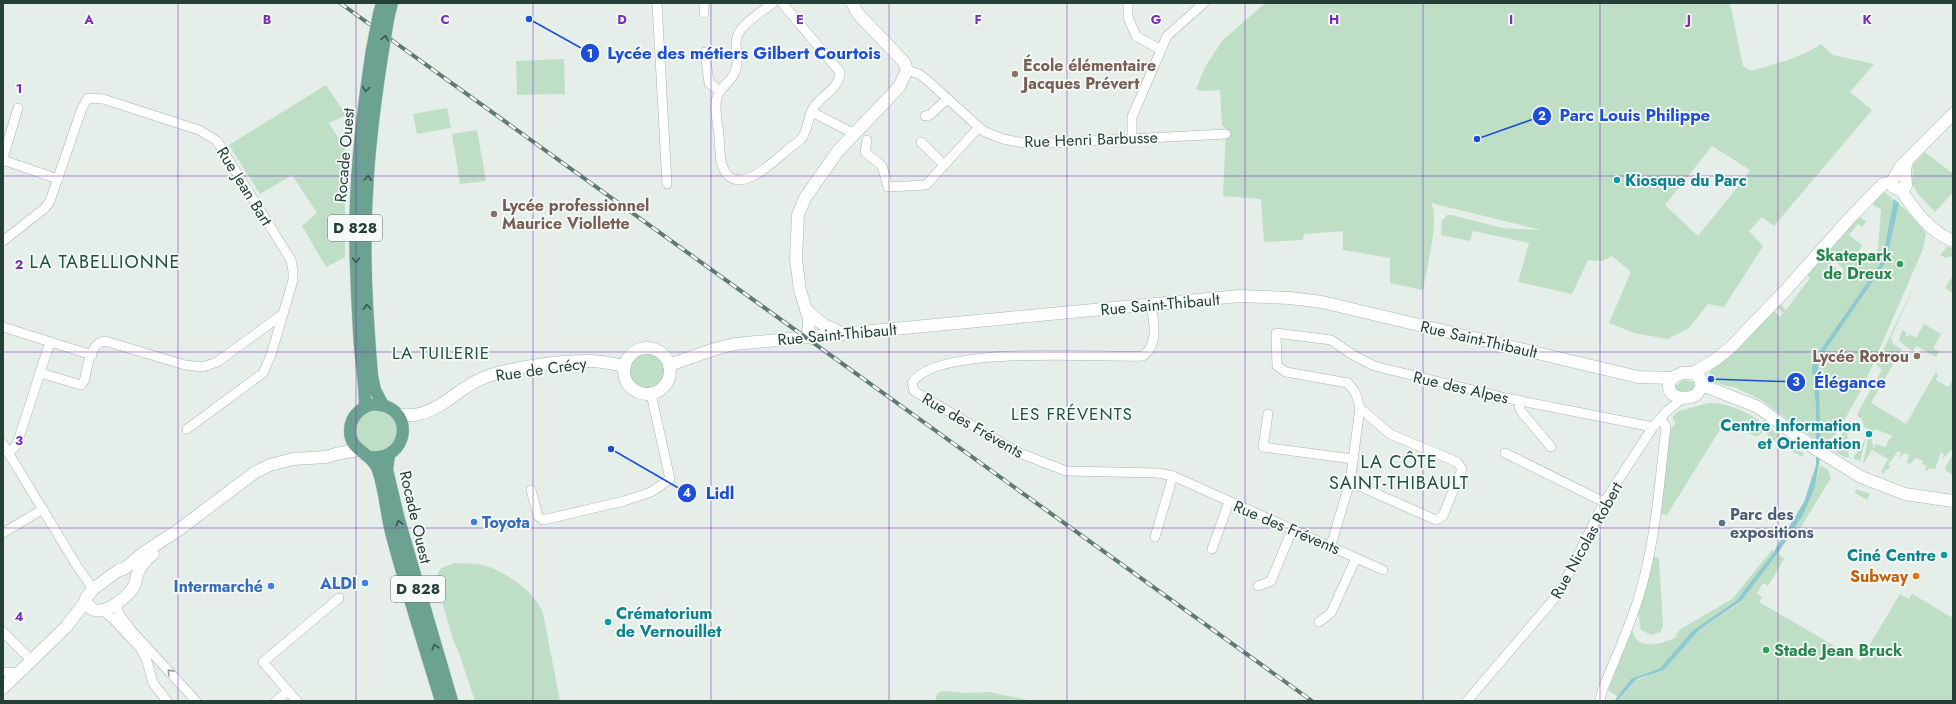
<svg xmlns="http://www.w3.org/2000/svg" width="1956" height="704" viewBox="0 0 1956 704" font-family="Jost,sans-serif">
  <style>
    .green { fill: #bfdec6; fill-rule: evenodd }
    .water { fill: #8fc9d0 }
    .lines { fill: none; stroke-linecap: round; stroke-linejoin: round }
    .street-casing { stroke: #a7b6b0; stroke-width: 10 }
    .secondary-casing { stroke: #a4b9b1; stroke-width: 13 }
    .primary-casing { stroke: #c2c9c7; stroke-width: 13 }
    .street { stroke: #fff; stroke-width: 9 }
    .secondary { stroke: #fff; stroke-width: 12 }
    .primary { stroke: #6ba292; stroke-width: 12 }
    .rail-casing { stroke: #5f7a72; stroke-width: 4 }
    .rail { stroke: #f6faf8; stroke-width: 2.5; stroke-dasharray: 8; stroke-linecap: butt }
    .primary-bridge-casing { stroke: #c2c9c7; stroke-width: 13; stroke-linecap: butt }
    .primary-bridge { stroke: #6ba292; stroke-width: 12 }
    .oneway { stroke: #36584e }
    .oneway2 { stroke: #929f9b }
    .grid { fill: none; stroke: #7b2cbf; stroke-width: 1; stroke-opacity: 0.55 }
    .education-dot { fill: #8d6e63; stroke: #f6faf8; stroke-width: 1.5 }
    .culture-dot { fill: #0f9aa8; stroke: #f6faf8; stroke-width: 1.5 }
    .leisure-dot { fill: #2e9e5b; stroke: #f6faf8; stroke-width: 1.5 }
    .shop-dot { fill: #3f7fe0; stroke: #f6faf8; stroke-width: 1.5 }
    .service-dot { fill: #5c6f8a; stroke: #f6faf8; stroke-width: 1.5 }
    .food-dot { fill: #e8710a; stroke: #f6faf8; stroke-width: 1.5 }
    .labels { text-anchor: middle; stroke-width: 3.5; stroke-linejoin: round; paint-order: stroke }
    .shield { fill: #f6faf8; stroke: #637771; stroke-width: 1 }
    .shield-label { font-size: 15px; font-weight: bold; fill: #243f37 }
    .education-label { font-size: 16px; font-weight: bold; fill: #785e54; stroke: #f6faf8; text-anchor: start }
    .street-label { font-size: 16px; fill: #243f37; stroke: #f6faf8 }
    .culture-label { font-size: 16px; font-weight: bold; fill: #0d838f; stroke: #f6faf8; text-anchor: start }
    .leisure-label { font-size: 16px; font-weight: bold; fill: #27864d; stroke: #f6faf8; text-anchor: end }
    .service-label { font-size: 16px; font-weight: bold; fill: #4e5e75; stroke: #f6faf8; text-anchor: start }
    .shop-label { font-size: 16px; font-weight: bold; fill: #366cbe; stroke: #f6faf8; text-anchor: end }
    .food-label { font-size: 16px; font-weight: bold; fill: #c56008; stroke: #f6faf8; text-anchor: end }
    .neighbourhood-label { font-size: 17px; letter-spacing: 1px; fill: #215143; stroke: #f6faf8 }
    .quarter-label { font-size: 18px; letter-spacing: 1px; fill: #215143; stroke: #f6faf8 }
    .grid-label { font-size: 13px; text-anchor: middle; font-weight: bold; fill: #7b2cbf; stroke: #f6faf8; stroke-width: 3.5; stroke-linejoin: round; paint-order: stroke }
    .leader { fill: none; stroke: #1d4ed8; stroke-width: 1.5 }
    .callout-dot { fill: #1d4ed8; stroke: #f6faf8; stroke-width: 1.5 }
    .mark-label { font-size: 12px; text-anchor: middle; font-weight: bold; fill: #fff }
    .callout-label { font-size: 17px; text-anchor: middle; font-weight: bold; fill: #1d4ed8; stroke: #f6faf8; stroke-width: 3.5; stroke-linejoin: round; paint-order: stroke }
  </style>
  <rect width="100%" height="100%" fill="#e5eee9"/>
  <g class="green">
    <path d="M1265,3H1730L1743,66L1751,71C1775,64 1800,58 1821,44L1833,55L1874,64L1850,92L1872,110L1774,226L1762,217L1749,231L1763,246L1724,307L1708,304L1689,328L1668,339L1634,333L1609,323L1631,272L1612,256L1602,261L1588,260L1572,294L1518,282L1529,243L1473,231L1470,241L1441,235L1442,221L1447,215H1452L1502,228L1541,230L1431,203C1440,217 1426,272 1423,290L1390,283V258L1343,250V231L1304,234L1303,240L1264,242L1261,199L1223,196L1226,129L1222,125L1220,90L1201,91L1196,89L1206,65L1223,40ZM1712,146L1750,170L1736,189L1698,236L1665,205Z"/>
    <polygon points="564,59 565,94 517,95 516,61"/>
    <polygon points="326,85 346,115 329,123 345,149 345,257 326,267 302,226 317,213 292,175 260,194 229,145"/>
    <polygon points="447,108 451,128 417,134 413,114"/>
    <polygon points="477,130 486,181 460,184 452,134"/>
    <polygon points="1925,152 1953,174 1953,192 1935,212 1918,194 1912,183 1913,165"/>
    <polygon points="1883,191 1904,208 1926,233 1923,249 1863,387 1837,433 1823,445 1761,400 1736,388 1709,381 1708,377 1711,370 1774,311 1780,317 1783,313 1778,307 1780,304 1786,310 1810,278 1806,274 1822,255 1842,274 1844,270 1826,250 1844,229 1860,217 1866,221 1862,227 1858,224 1849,235 1862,245 1857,257 1870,264 1878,249 1881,210 1871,203"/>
    <polygon points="1947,247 1953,248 1953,256 1946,258 1940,255"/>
    <polygon points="1953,275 1953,293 1945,288"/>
    <polygon points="1918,279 1891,337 1893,344 1902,349 1871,403 1906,424 1936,372 1938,375 1936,380 1948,387 1953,380 1953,449 1942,459 1944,454 1941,452 1935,469 1929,468 1927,471 1925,470 1927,466 1922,464 1923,461 1915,458 1910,464 1907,463 1909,455 1904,453 1900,459 1901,453 1898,451 1888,465 1890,467 1887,470 1886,470 1883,474 1881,472 1888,459 1872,450 1864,463 1863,463 1868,439 1871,439 1874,449 1875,444 1886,447 1888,441 1893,436 1875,429 1874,431 1865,428 1861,418 1859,418 1857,414 1882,370 1876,364"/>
    <polygon points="1924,324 1941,334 1933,348 1939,352 1936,357 1916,346 1913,351 1905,346 1899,340 1902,330 1907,333 1905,335 1908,337 1909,334 1916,338"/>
    <circle cx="647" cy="371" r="18"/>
    <polygon points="1683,380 1694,382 1694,387 1690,392 1681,393 1675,389 1675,387"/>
    <path d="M1708,403C1746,403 1775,433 1804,454L1802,457L1772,439L1764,431L1758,436H1754L1730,423H1724L1667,515L1661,514L1668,439L1672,426H1674L1676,422L1673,420V416L1679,411Z"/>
    <path d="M369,409C373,409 380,408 384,410C406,421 398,455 374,453C369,453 363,449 359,447L353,425Z"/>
    <polygon points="1844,430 1847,431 1849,458 1844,457 1832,450"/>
    <polygon points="1866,438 1860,461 1854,459 1854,456 1860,449"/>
    <polygon points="1953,454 1953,475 1946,471 1945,468"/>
    <path d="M1820,465L1828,470L1831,478L1793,540L1787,537C1803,514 1815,493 1820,465Z"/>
    <polygon points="1856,489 1870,494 1867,500 1855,493"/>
    <path d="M1772,550L1774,552L1736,601L1692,631L1660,668L1638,676L1618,697L1608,690L1632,630C1638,652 1659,644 1675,638L1679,630L1732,599Z"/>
    <polygon points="1778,553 1784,559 1768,586 1763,583 1757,593 1762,597 1759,602 1860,661 1900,594 1909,599 1912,594 1953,618 1953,701 1617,701 1637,680 1664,670 1699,630 1738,604"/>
    <polygon points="1654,556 1659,559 1663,626 1660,632 1651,635 1641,630 1638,612 1648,581"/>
    <path d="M455,563C467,564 481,563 492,568C511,576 535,593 543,613L560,701H475L459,653L453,640L437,584V575L441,568Z"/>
    <polygon points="942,691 965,693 989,692 1033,701 935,701 937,694"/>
  </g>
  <polygon class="water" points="1894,199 1899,203 1886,262 1818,361 1821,452 1815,487 1803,515 1778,553 1741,601 1699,630 1664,670 1637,679 1617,701 1615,700 1631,679 1660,668 1692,631 1736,601 1773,553 1804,502 1816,465 1816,405 1812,369 1813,361 1882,261"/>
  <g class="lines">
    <defs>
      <g id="street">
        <polyline points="657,3 667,184"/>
        <path d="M773,3C761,13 735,26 736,44C737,54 739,65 734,74C730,82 721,87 718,95C713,106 718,124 719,135C720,147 719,163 726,173C741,194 774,161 785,152C790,147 798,143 802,138C807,131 808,120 811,112C818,96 840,90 840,72L782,3"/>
        <polyline points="1128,3 1128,17 1136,36 1161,50"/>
        <polyline points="704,13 704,3"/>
        <polyline points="705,52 709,83 720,91"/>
        <polyline points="907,70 919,74 927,80 983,131 1003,139 1029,144 1226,134"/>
        <polyline points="812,112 855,134"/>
        <polyline points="925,116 930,115 947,99"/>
        <polyline points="1132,138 1132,117 1167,36 1204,3"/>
        <polyline points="867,140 865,152 882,166 888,187 926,185 979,127"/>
        <polyline points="921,142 944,165"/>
        <polyline points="3,158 18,108"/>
        <polyline points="3,160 58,179"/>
        <polyline points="3,241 45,208 50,201 82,108 88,98 103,99 199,130 217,141 291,260 293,271 293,280 271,355 263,373 187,429"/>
        <path d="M1151,305C1154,322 1159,344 1143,356C1099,358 935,344 912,383L914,391L1017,452L1066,471L1158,473L1173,476L1383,570"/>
        <polyline points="3,327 92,355"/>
        <path d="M40,373L81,385L84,381C88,368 89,343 105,341L185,365L203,367L217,362L283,314"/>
        <polyline points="1519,400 1520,410 1551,447"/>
        <polyline points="1268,414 1263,447 1353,459"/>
        <polyline points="3,444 77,566 93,589"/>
        <polyline points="9,453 17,444 50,342"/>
        <polyline points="1505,453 1604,502"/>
        <polyline points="1350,482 1436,520 1443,516 1462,469 1457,462 1390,434 1360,408"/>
        <polyline points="531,490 538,516 543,520 624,501 651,492 670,479 651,394"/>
        <polyline points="3,533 43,509"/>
        <polyline points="1155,537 1173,476"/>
        <polyline points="1331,545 1350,482 1360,408 1356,394 1348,383 1286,372 1277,366 1276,333 1331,340 1353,355 1374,366 1506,398 1653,427"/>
        <polyline points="1212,549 1229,502"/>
        <polyline points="1258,586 1271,581 1292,530"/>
        <polyline points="116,603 119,614 131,630 196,701"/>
        <polyline points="103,611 113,619 140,648 146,658 153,683 167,701"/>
        <polyline points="1319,622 1331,613 1356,558"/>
        <polyline points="3,632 31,660"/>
        <polyline points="3,672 19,673"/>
        <polyline points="288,691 297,701"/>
        <polyline points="276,701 288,691 263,662 339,598"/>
        <polyline points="1467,701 1560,592 1604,502 1653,427 1667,411 1682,399"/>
        <path d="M1600,701L1602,691C1617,653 1636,614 1645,574C1657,526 1660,476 1666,427L1661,419"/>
      </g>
      <g id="secondary">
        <polyline points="1907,161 1905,169 1906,186 1902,189 1897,189 1893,187 1892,182 1900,167 1953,114"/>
        <path d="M1901,190C1914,210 1930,232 1953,241"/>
        <polyline points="807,311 824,325 842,333"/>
        <polyline points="808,337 809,319 800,290 796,259 798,215 805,198 838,151 899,87 907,70 904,62 858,14 852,3"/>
        <circle cx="647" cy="371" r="23"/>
        <polyline points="669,365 715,349 735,344 1240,296 1290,298 1322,302 1638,377 1672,378"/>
        <path d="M1682,373H1693L1700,378L1702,387L1696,395C1683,402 1661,396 1672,378Z"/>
        <polyline points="1693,373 1715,360 1731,347 1784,292 1850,218 1883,184 1892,182"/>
        <polyline points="1702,385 1758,407 1814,448 1861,477 1905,494 1953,501"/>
        <path d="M398,415C404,415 413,416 419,414C443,409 460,387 483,378C510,367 559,361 589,361C601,361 613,364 625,366"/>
        <path d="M86,601C95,624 125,600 133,588C137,581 136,572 142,565C145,561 149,557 153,554"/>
        <polyline points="3,688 66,627 86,601 86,598 93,589 119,570 124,569 143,553 177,531 254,473 270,465 293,459 326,457 336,454 358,450"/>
      </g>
      <g id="primary">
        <polyline points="379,14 382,3"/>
        <polyline points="388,19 392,3"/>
        <path d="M382,56C375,101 369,146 367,192C363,253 367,315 372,376L375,390L383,405"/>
        <path d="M365,407C365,386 362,367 360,346C358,319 357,292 356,265C353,193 361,122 372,50"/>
        <polyline points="389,454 387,470 399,520 452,701"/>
        <path d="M371,457C408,461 415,410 380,405C365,402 350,415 350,431C350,452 372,452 378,470C385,490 386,512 391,532C406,589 424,645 441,701"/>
      </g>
    </defs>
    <use href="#street" class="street-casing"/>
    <use href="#secondary" class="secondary-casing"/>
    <use href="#primary" class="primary-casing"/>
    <use href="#street" class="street"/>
    <use href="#secondary" class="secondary"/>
    <use href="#primary" class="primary"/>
    <defs>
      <polyline id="rail" points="340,3 1312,701"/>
    </defs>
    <use href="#rail" class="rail-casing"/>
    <use href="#rail" class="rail"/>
    <defs>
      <g id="primary-bridge">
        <polyline points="372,50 379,14"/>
        <polyline points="382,56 388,19"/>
      </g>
    </defs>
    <use href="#primary-bridge" class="primary-bridge-casing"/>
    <use href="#primary-bridge" class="primary-bridge"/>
  </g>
  <defs><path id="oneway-chevron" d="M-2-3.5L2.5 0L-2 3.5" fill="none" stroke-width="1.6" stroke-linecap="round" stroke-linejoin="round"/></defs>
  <g class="oneway">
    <use href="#oneway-chevron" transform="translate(385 38) rotate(-79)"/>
    <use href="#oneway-chevron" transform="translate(366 89) rotate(98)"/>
    <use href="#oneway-chevron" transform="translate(368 178) rotate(-86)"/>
    <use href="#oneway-chevron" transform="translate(356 260) rotate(89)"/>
    <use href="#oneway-chevron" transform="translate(367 307) rotate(-93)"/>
    <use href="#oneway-chevron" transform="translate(399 523) rotate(-104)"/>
    <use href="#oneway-chevron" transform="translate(435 647) rotate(-107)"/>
  </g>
  <use class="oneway2" href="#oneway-chevron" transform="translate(170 672) rotate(-132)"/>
  <path class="grid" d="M178,3V701M356,3V701M533,3V701M711,3V701M889,3V701M1067,3V701M1245,3V701M1423,3V701M1600,3V701M1778,3V701M3,176H1953M3,352H1953M3,528H1953"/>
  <g class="education-dot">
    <circle cx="1015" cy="74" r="4"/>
    <circle cx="494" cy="214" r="4"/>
    <circle cx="1917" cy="356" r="4"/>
  </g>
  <g class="culture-dot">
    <circle cx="1617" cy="180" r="4"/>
    <circle cx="1869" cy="434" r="4"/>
    <circle cx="1944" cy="555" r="4"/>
    <circle cx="608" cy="622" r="4"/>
  </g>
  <g class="leisure-dot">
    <circle cx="1900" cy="264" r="4"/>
    <circle cx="1766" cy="650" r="4"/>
  </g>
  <g class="shop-dot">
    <circle cx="474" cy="522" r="4"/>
    <circle cx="365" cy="583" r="4"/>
    <circle cx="271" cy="586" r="4"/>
  </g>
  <circle class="service-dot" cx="1722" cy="523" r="4"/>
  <circle class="food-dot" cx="1916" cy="576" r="4"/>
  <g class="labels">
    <g class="shield">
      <rect x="328" y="215" width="54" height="26" rx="3"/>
      <rect x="391" y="576" width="54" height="26" rx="3"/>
    </g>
    <g class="shield-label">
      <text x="355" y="233">D 828</text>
      <text x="418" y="594">D 828</text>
    </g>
    <g class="education-label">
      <text x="1023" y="71">École élémentaire<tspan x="1023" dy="18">Jacques Prévert</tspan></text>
      <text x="502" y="211">Lycée professionnel<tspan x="502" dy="18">Maurice Viollette</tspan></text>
      <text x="1909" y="362" text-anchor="end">Lycée Rotrou</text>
    </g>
    <g class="street-label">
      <text transform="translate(1091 139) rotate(-2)" y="6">Rue Henri Barbusse</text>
      <text transform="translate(344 155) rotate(-85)" y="6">Rocade Ouest</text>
      <text transform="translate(245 186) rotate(58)" y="6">Rue Jean Bart</text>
      <text transform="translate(1160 304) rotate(-5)" y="6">Rue Saint-Thibault</text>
      <text transform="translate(837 334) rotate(-5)" y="6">Rue Saint-Thibault</text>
      <text transform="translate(1479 339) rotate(13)" y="6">Rue Saint-Thibault</text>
      <text transform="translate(541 369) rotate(-8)" y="6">Rue de Crécy</text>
      <text transform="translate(1461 387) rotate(13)" y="6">Rue des Alpes</text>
      <text transform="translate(973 425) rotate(30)" y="6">Rue des Frévents</text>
      <text transform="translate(416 517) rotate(77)" y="6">Rocade Ouest</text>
      <text transform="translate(1287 527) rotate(23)" y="6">Rue des Frévents</text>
      <text transform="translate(1586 540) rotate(-61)" y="6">Rue Nicolas Robert</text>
    </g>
    <g class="culture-label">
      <text x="1625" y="186">Kiosque du Parc</text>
      <text x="1861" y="431" text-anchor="end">Centre Information<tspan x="1861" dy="18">et Orientation</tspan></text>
      <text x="1936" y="561" text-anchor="end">Ciné Centre</text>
      <text x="616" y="619">Crématorium<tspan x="616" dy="18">de Vernouillet</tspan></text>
    </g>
    <g class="leisure-label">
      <text x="1892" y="261">Skatepark<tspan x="1892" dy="18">de Dreux</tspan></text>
      <text x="1774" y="656" text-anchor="start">Stade Jean Bruck</text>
    </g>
    <g class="service-label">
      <text x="1730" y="520">Parc des<tspan x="1730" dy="18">expositions</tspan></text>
    </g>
    <g class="shop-label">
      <text x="482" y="528" text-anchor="start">Toyota</text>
      <text x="357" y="589">ALDI</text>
      <text x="263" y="592">Intermarché</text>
    </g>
    <g class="food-label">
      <text x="1908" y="582">Subway</text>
    </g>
    <g class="neighbourhood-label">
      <text x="441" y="359">LA TUILERIE</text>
      <text x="1072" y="420">LES FRÉVENTS</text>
    </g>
    <g class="quarter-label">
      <text x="105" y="268">LA TABELLIONNE</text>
      <text x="1399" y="468">LA CÔTE<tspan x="1399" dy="21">SAINT-THIBAULT</tspan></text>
    </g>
  </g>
  <g class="grid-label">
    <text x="89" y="24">A</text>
    <text x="267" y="24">B</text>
    <text x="445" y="24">C</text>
    <text x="622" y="24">D</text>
    <text x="800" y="24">E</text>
    <text x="978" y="24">F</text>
    <text x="1156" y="24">G</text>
    <text x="1334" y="24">H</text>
    <text x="1511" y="24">I</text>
    <text x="1689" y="24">J</text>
    <text x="1867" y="24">K</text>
    <text x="19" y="93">1</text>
    <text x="19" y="269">2</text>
    <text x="19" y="445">3</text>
    <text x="19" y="621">4</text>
  </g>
  <path class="leader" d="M529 19L590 53M1477 139L1542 116M1711 379L1796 382M611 449L687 493"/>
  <g class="callout-dot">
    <circle cx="529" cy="19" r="4"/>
    <circle cx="1477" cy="139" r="4"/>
    <circle cx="1711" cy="379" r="4"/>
    <circle cx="611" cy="449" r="4"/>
    <circle cx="590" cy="53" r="10"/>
    <circle cx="1542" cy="116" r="10"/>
    <circle cx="1796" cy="382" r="10"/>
    <circle cx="687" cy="493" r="10"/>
  </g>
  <g class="mark-label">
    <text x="590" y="58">1</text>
    <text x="1542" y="120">2</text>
    <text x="1796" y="386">3</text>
    <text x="687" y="497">4</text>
  </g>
  <g class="callout-label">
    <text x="744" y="59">Lycée des métiers Gilbert Courtois</text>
    <text x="1635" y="121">Parc Louis Philippe</text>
    <text x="1850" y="388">Élégance</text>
    <text x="720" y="499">Lidl</text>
  </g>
  <rect width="1956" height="704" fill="none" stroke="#243f37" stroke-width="8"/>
</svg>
